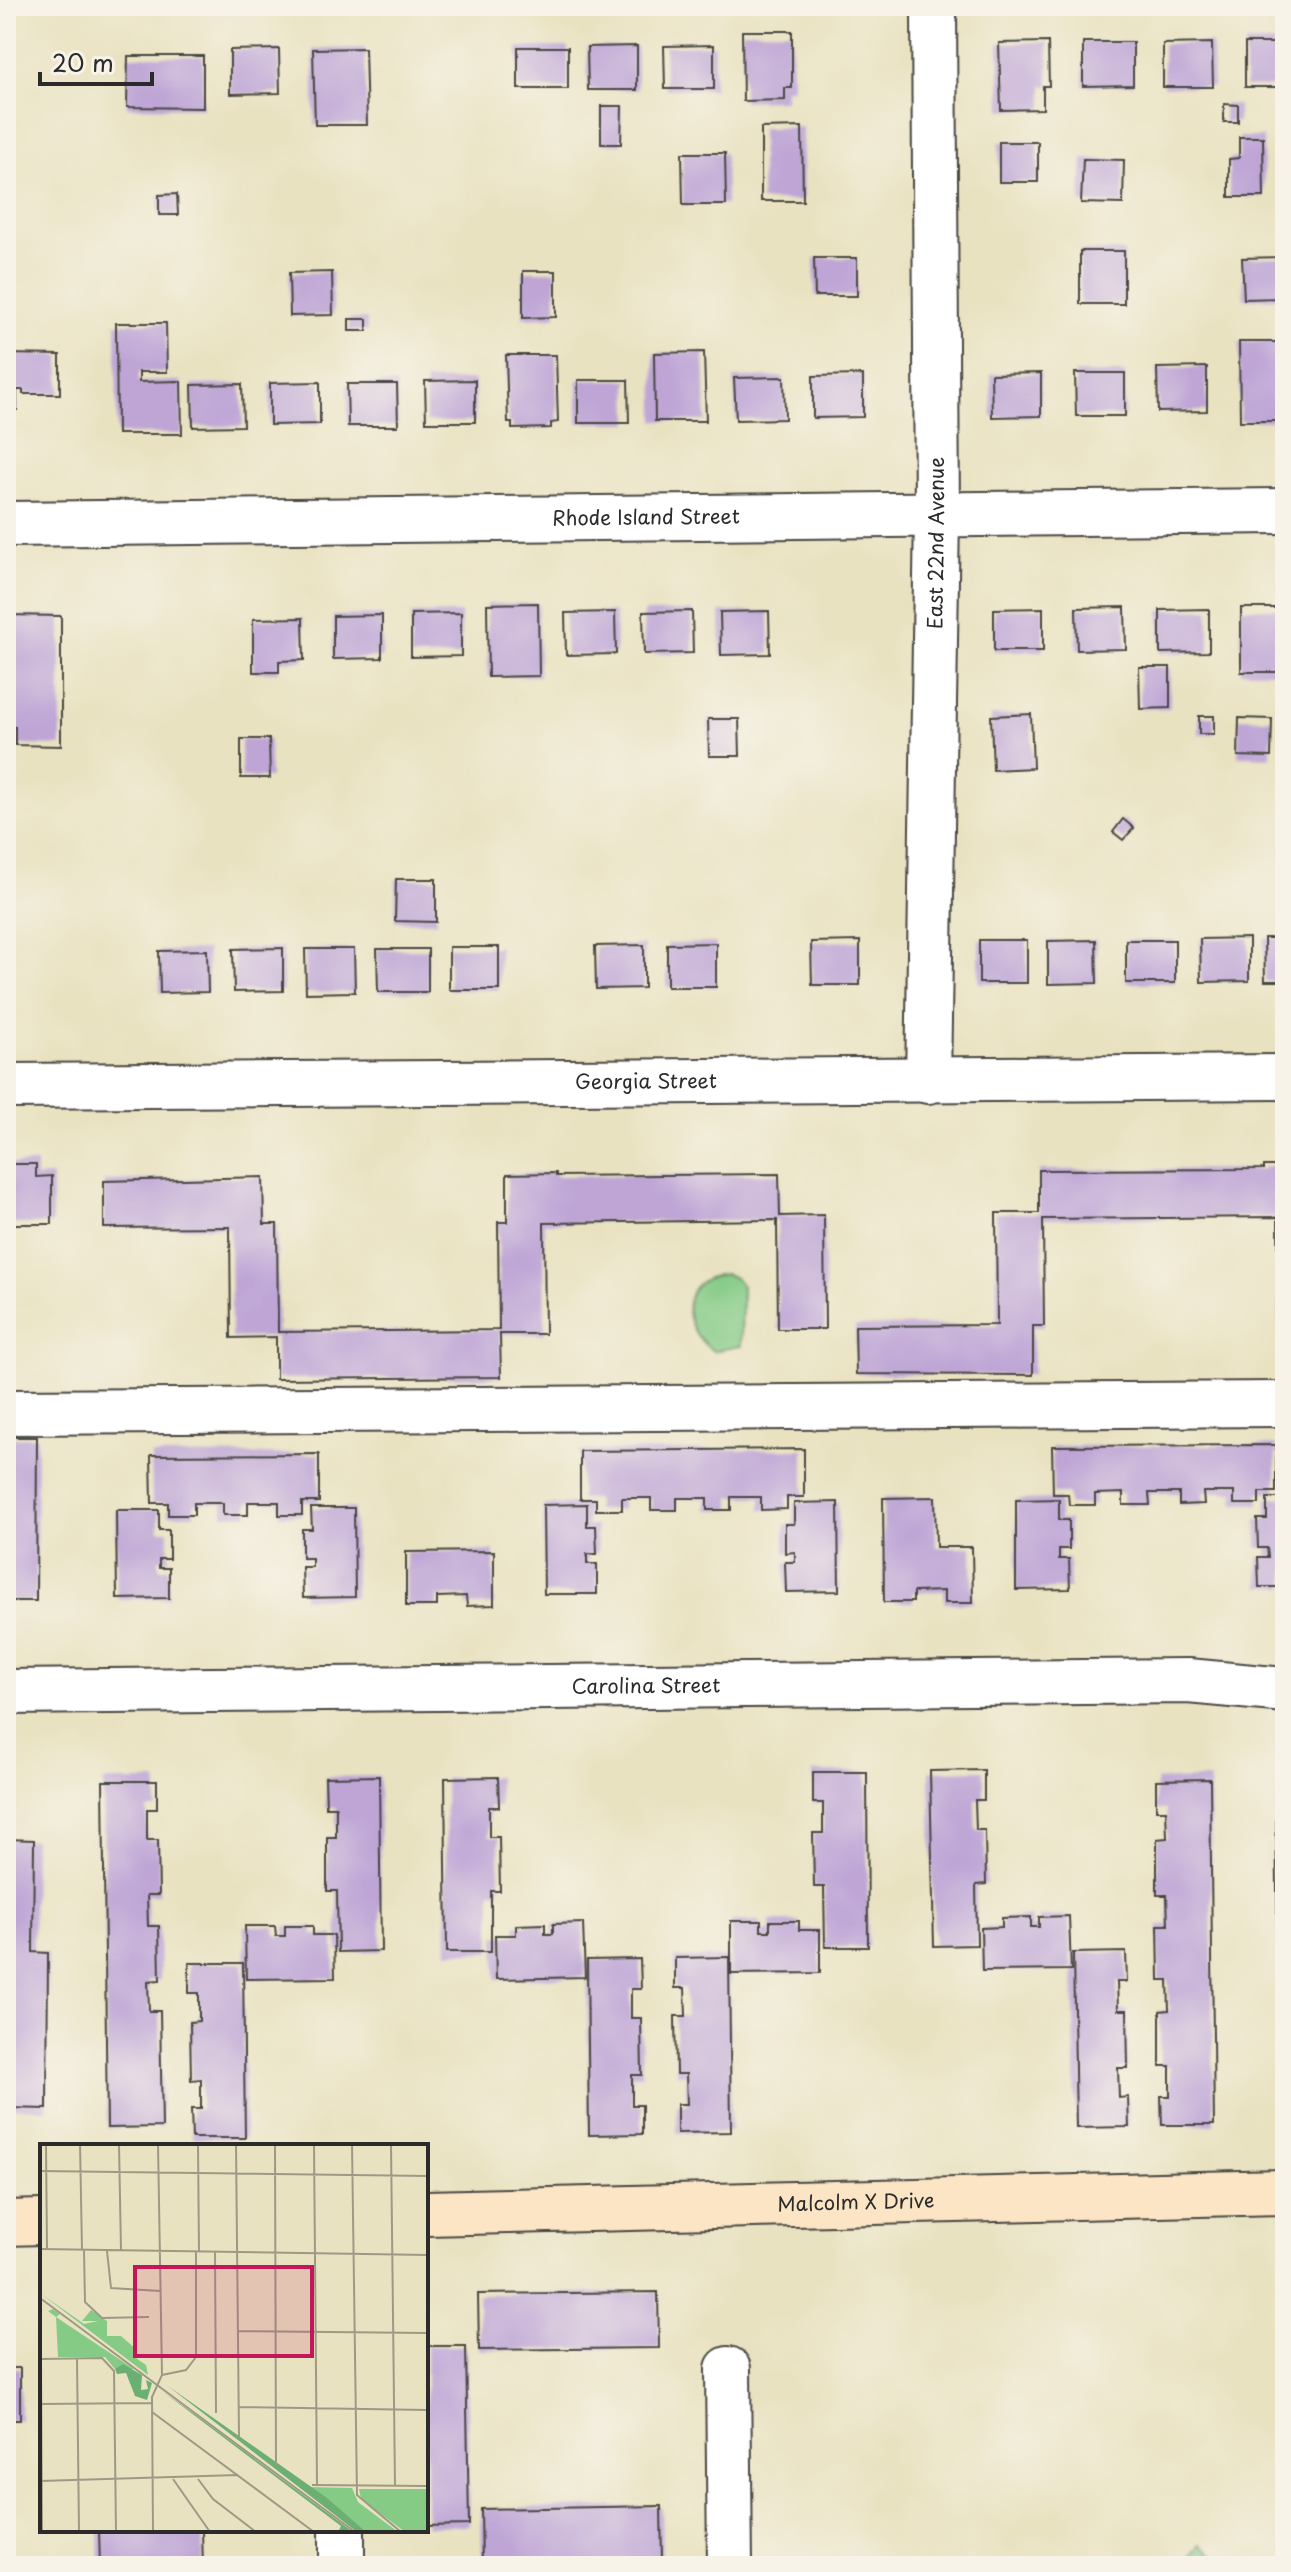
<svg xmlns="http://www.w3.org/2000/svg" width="1291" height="2572" viewBox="0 0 1291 2572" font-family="'Playpen Sans',sans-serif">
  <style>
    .green { fill: #85cb86; stroke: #587b58; stroke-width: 2 }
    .building { fill: #bea5d6 }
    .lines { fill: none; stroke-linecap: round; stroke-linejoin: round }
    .street-casing { stroke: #484642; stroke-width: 48 }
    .secondary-casing { stroke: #484642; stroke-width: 48 }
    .street { stroke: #fff; stroke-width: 44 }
    .secondary { stroke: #fce5c4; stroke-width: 44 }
    .labels { text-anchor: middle; stroke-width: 8; stroke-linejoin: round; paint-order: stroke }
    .street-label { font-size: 20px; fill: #2b2b2b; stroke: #f7f3e8 }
    .inset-road { fill: none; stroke: #9d9985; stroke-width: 2 }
    .view { fill: #c2185b; fill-opacity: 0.15; stroke: #c2185b; stroke-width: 4 }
    .inset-edge { fill: none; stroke: #2b2b2b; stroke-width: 4 }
  </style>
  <rect width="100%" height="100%" fill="#f7f3e8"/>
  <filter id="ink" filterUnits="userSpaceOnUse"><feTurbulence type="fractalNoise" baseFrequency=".0125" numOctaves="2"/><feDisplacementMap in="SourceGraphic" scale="16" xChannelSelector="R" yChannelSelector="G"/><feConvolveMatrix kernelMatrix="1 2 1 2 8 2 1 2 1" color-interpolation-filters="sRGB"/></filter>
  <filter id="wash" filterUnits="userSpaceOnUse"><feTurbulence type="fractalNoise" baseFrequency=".006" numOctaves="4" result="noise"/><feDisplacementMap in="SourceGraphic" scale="32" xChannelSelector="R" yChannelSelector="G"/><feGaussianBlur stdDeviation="1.8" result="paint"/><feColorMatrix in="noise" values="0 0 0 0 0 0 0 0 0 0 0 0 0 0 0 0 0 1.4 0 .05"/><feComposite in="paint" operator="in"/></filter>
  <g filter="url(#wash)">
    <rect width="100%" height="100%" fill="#e9e2c1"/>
    <g class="green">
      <path d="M725,1274L736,1278L742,1286L741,1346L713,1351C679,1327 676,1279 725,1274Z"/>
      <polygon points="1201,2544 1233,2566 1185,2566"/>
    </g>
    <g id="blocks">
      <g class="building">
        <polygon points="742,31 792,31 792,88 785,88 785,100 743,101"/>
        <polygon points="1048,42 1049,86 1043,86 1043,109 1001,110 999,43"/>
        <polygon points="1083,42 1133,42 1133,85 1083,86"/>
        <polygon points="1212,43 1213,87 1163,87 1163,44"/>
        <rect x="1245" y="43" width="40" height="44"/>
        <polygon points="714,45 714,89 665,89 664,46"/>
        <polygon points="637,46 637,90 588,90 587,47"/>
        <rect x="518" y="47" width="50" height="42"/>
        <polygon points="365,48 367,125 315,125 313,49"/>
        <polygon points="279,49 280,93 230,94 230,50"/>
        <polygon points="128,56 203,56 203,108 127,107"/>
        <polygon points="1224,104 1238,105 1238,122 1224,122"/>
        <polygon points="601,106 622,106 621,144 601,144"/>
        <polygon points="802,127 803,201 761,201 761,128"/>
        <polygon points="1239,137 1263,137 1264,197 1229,197 1229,159 1239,158"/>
        <rect x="999" y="142" width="39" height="40"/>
        <polygon points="682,153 725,153 726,205 683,205"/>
        <polygon points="1083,159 1124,160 1123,204 1081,203"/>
        <polygon points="177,194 178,215 159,215 159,195"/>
        <rect x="1080" y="251" width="44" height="53"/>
        <polygon points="1284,257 1285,298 1244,299 1242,258"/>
        <polygon points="814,258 857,258 857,296 815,296"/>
        <polygon points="523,271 556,271 556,317 523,318"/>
        <polygon points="332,272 333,315 290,316 289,273"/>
        <rect x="349" y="319" width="18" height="12"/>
        <polygon points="116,323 166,323 167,372 139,372 139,382 181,381 182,434 117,434"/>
        <polygon points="1239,342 1285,342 1285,421 1240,421"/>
        <polygon points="704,352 706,421 655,421 654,353"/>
        <polygon points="6,354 60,355 60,394 23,394 23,390 17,390 17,410 6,409"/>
        <polygon points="506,355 556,355 558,422 551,423 551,428 512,429 512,423 508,423"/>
        <polygon points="1207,367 1207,411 1158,412 1157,368"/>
        <polygon points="1041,373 1041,416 992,417 991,374"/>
        <polygon points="1075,373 1125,373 1125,416 1076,416"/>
        <polygon points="863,375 863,417 813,418 813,376"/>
        <polygon points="784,377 785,419 736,420 734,378"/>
        <polygon points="475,380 475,422 426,422 425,381"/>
        <polygon points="578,380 628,380 629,423 578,423"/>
        <polygon points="320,382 320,424 270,425 270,383"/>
        <polygon points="242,384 243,426 193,427 192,385"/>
        <polygon points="347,384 397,384 398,426 348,426"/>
        <polygon points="538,603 539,676 488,677 487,604"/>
        <polygon points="1125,607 1126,649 1077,650 1076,608"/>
        <polygon points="1043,608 1043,651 994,651 994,609"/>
        <rect x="1241" y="608" width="44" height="64"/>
        <polygon points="1209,609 1209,652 1160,653 1160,610"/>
        <polygon points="692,611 693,653 644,654 643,612"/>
        <polygon points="769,611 770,654 721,655 720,612"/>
        <polygon points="615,612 616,654 566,655 565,613"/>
        <polygon points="461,613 461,656 411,657 411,614"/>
        <polygon points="6,615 61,616 61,746 15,745 15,727 6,726"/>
        <polygon points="382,615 382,658 333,659 333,616"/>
        <polygon points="303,618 304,660 279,661 279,672 253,672 253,619"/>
        <polygon points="1139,667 1170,667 1170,708 1140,709"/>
        <polygon points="1031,714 1033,768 993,770 991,716"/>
        <rect x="1199" y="716" width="15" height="18"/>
        <polygon points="1239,718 1272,719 1271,757 1238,756"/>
        <polygon points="708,719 739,719 740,756 709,756"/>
        <polygon points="241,739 269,739 270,778 241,778"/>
        <polygon points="1123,819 1134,828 1123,840 1113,832"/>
        <polygon points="396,879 436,879 436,922 395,921"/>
        <polygon points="1249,938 1249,981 1201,982 1200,939"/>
        <polygon points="1264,938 1285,938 1285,981 1265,981"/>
        <rect x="979" y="940" width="48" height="43"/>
        <polygon points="1096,940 1097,983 1048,984 1048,941"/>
        <rect x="1126" y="940" width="49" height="43"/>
        <polygon points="860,941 860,985 812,985 811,942"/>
        <polygon points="716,943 716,987 667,987 667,944"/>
        <polygon points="644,945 644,988 596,989 595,946"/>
        <rect x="449" y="947" width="50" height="43"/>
        <polygon points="283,948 283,991 234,992 233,949"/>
        <polygon points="305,949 354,949 355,992 306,993"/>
        <polygon points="377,949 428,949 428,992 378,992"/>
        <polygon points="207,950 208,992 160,993 159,951"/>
        <polygon points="11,1164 36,1164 36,1177 52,1176 52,1224 6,1224 6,1177 11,1177"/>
        <polygon points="1264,1166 1285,1166 1285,1328 1279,1328 1278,1217 1043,1219 1044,1326 1033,1326 1033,1375 856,1374 855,1326 997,1325 996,1213 1039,1213 1039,1170 1264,1169"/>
        <polygon points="556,1173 556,1176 779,1174 780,1216 824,1215 825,1329 778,1329 777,1220 544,1223 545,1334 500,1334 501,1377 276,1379 276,1337 231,1338 230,1227 104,1228 104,1181 263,1177 264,1224 277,1224 278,1332 499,1330 498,1222 507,1222 507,1174"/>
        <rect x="1278" y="1350" width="7" height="20"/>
        <polygon points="6,1437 37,1437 36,1601 6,1601"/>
        <polygon points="1276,1445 1276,1492 1259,1492 1259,1504 1234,1504 1234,1492 1203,1492 1204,1504 1179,1505 1179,1493 1149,1493 1150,1505 1123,1505 1123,1493 1095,1494 1095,1505 1069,1505 1068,1494 1053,1494 1052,1446"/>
        <polygon points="804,1449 804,1497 787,1497 787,1509 761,1510 761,1497 731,1497 731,1510 707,1510 707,1498 677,1498 677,1510 651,1510 651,1498 622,1498 622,1510 596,1510 596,1499 580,1499 580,1451"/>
        <polygon points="319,1454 319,1502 302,1502 302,1515 279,1515 279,1502 248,1502 248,1515 223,1515 223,1503 194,1503 194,1515 168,1515 168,1503 152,1503 151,1455"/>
        <polygon points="935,1497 936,1547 972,1547 973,1603 944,1603 944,1591 913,1592 913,1602 884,1602 883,1498"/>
        <polygon points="1267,1498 1285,1498 1285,1587 1259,1587 1258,1557 1268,1557 1267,1548 1258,1548 1257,1519 1267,1519"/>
        <polygon points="1059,1499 1059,1520 1069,1520 1069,1549 1059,1549 1059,1559 1069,1559 1070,1589 1016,1590 1016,1500"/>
        <polygon points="838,1502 839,1591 786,1592 785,1562 795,1562 795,1552 785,1553 785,1524 794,1524 794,1503"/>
        <polygon points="587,1504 587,1526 596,1526 597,1554 587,1554 587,1564 597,1564 597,1594 544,1594 543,1505"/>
        <polygon points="311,1508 354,1508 355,1597 303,1598 302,1567 312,1567 312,1558 302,1558 302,1529 312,1529"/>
        <polygon points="116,1510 159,1510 159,1530 169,1530 169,1559 159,1559 159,1568 169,1568 169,1598 117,1599"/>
        <polygon points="494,1551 494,1605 467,1606 466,1596 437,1597 437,1606 406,1606 406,1552"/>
        <polygon points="984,1770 984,1800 975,1800 976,1830 985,1830 986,1884 976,1885 977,1945 934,1946 930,1771"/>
        <polygon points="813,1772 867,1772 868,1947 825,1947 824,1887 814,1887 813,1833 823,1833 823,1803 813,1803"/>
        <polygon points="379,1776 381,1951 338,1952 337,1891 327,1891 327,1837 336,1837 336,1807 326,1807 325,1777"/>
        <polygon points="498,1777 499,1807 489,1807 489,1837 499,1837 500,1891 491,1891 491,1952 447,1952 445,1778"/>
        <polygon points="1210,1779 1214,2125 1162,2125 1161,2096 1170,2096 1170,2066 1160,2066 1160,2011 1169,2010 1168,1980 1159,1980 1158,1925 1168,1925 1167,1895 1157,1895 1157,1839 1167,1838 1166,1810 1156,1810 1156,1780"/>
        <polygon points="103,1781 157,1781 157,1809 147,1809 147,1840 158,1840 159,1895 147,1895 148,1926 159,1926 160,1980 148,1981 149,2011 160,2011 162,2127 107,2128"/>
        <polygon points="1276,1802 1285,1802 1285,1977 1278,1977"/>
        <polygon points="6,1839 34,1840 33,1952 48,1953 47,2109 6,2108"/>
        <polygon points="1069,1916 1071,1970 982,1971 981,1928 1002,1927 1002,1918 1031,1917 1031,1927 1039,1927 1039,1917"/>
        <polygon points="731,1921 761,1921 761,1931 770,1931 770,1921 799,1921 799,1930 820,1930 820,1973 731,1974"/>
        <polygon points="583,1923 585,1977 496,1979 495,1935 516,1935 516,1925 545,1924 545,1934 553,1934 553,1924"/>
        <polygon points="245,1926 275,1926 276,1936 285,1936 285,1926 313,1926 313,1935 334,1935 335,1978 246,1979"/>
        <polygon points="1126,1952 1127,1982 1117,1982 1118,2010 1127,2010 1128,2068 1118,2068 1119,2098 1128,2097 1129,2127 1076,2128 1073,1953"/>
        <polygon points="729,1957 731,2132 677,2133 677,2104 687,2104 686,2074 676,2074 675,2016 686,2016 685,1988 675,1988 675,1958"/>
        <polygon points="640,1959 641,1989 631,1989 631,2018 641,2018 642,2075 632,2075 632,2105 642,2105 642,2134 589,2135 587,1960"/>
        <polygon points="189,1963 243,1963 245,2138 192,2138 191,2109 201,2109 201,2079 191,2080 190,2022 199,2021 199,1993 189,1993"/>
        <polygon points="658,2292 659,2348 479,2350 478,2294"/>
        <polygon points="426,2346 466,2346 469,2525 426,2526"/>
        <rect x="6" y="2368" width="14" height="52"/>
        <polygon points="661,2506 662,2562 482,2565 481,2509"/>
        <polygon points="99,2530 202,2530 203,2566 100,2566"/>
      </g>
    </g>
  </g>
  <g filter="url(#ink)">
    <use href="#blocks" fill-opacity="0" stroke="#484642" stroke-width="2"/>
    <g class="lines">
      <defs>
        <g id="street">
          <path id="s1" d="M6,524L1285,511"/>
          <path id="s2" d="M928,1081L937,515L934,6"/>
          <path id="s3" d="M6,1086L1285,1077"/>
          <polyline points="6,1412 1285,1404"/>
          <path id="s4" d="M6,1692L1188,1681L1285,1690"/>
          <polyline points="728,2369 730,2566"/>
          <polyline points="342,2530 342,2566"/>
        </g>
        <g id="secondary">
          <path id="s5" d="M426,2213L1285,2192"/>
          <polyline points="6,2223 42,2222"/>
        </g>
      </defs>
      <use href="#street" class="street-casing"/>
      <use href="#secondary" class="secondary-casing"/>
      <use href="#street" class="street"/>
      <use href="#secondary" class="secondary"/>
    </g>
  </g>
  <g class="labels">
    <g class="street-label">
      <text dy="7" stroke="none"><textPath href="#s1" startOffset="640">Rhode Island Street</textPath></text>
      <text dy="7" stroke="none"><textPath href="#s2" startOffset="538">East 22nd Avenue</textPath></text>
      <text dy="7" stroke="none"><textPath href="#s3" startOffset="640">Georgia Street</textPath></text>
      <text dy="7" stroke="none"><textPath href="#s4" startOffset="640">Carolina Street</textPath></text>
      <text dy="7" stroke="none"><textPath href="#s5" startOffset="430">Malcolm X Drive</textPath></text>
    </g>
  </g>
  <g transform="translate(40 2144)">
    <rect width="388" height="388" fill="#e9e2c1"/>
    <path d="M0,149L44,180L58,177H42L51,166L67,177V192H81L97,206L93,212L106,221L108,231ZM13,165L20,170L16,173L94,225H75L65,213H18L16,173L8,167ZM267,343L312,344L318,358L358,388H326ZM319,345H388V388H365L321,355Z" fill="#85cb86"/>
    <path d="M83,220L102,231L101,246L108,245L106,236L112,239L107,256L95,252L86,229L77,230L75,225ZM128,242L287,354L326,388H317ZM122,247L157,272L313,388H298L301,382Z" fill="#6caf73"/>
    <path class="inset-road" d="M6,0L7,105M40,0L42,106M79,0L81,107M158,0L159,108M196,0L199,293M235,0L236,321M274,0L277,341M312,0L317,351L361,388M351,0L355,342M0,27L388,32M0,105L388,111M44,106L45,158L62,174L109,173M67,107L71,144L120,147M175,108L176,269M0,154L315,388M198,187L388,189M1,215L62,214L74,227L76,388M1,215L2,388M37,215L39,388M122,231L146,226L156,213V108M0,260L112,259M199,263L388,266M112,268L274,388M133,335L170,388M158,335L173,355L216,388M0,337L198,331M272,341L388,342M113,388L112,253L122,231L118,0"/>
    <path class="view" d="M95,123H272V212H95Z"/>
    <rect width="388" height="388" class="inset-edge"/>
  </g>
  <rect width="1291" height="2572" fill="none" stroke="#f7f3e8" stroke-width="32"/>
  <path d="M40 72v12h112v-12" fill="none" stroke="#2b2b2b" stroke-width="4"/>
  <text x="52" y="72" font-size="24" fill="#2b2b2b" stroke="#f7f3e8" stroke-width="6" paint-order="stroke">20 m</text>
</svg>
